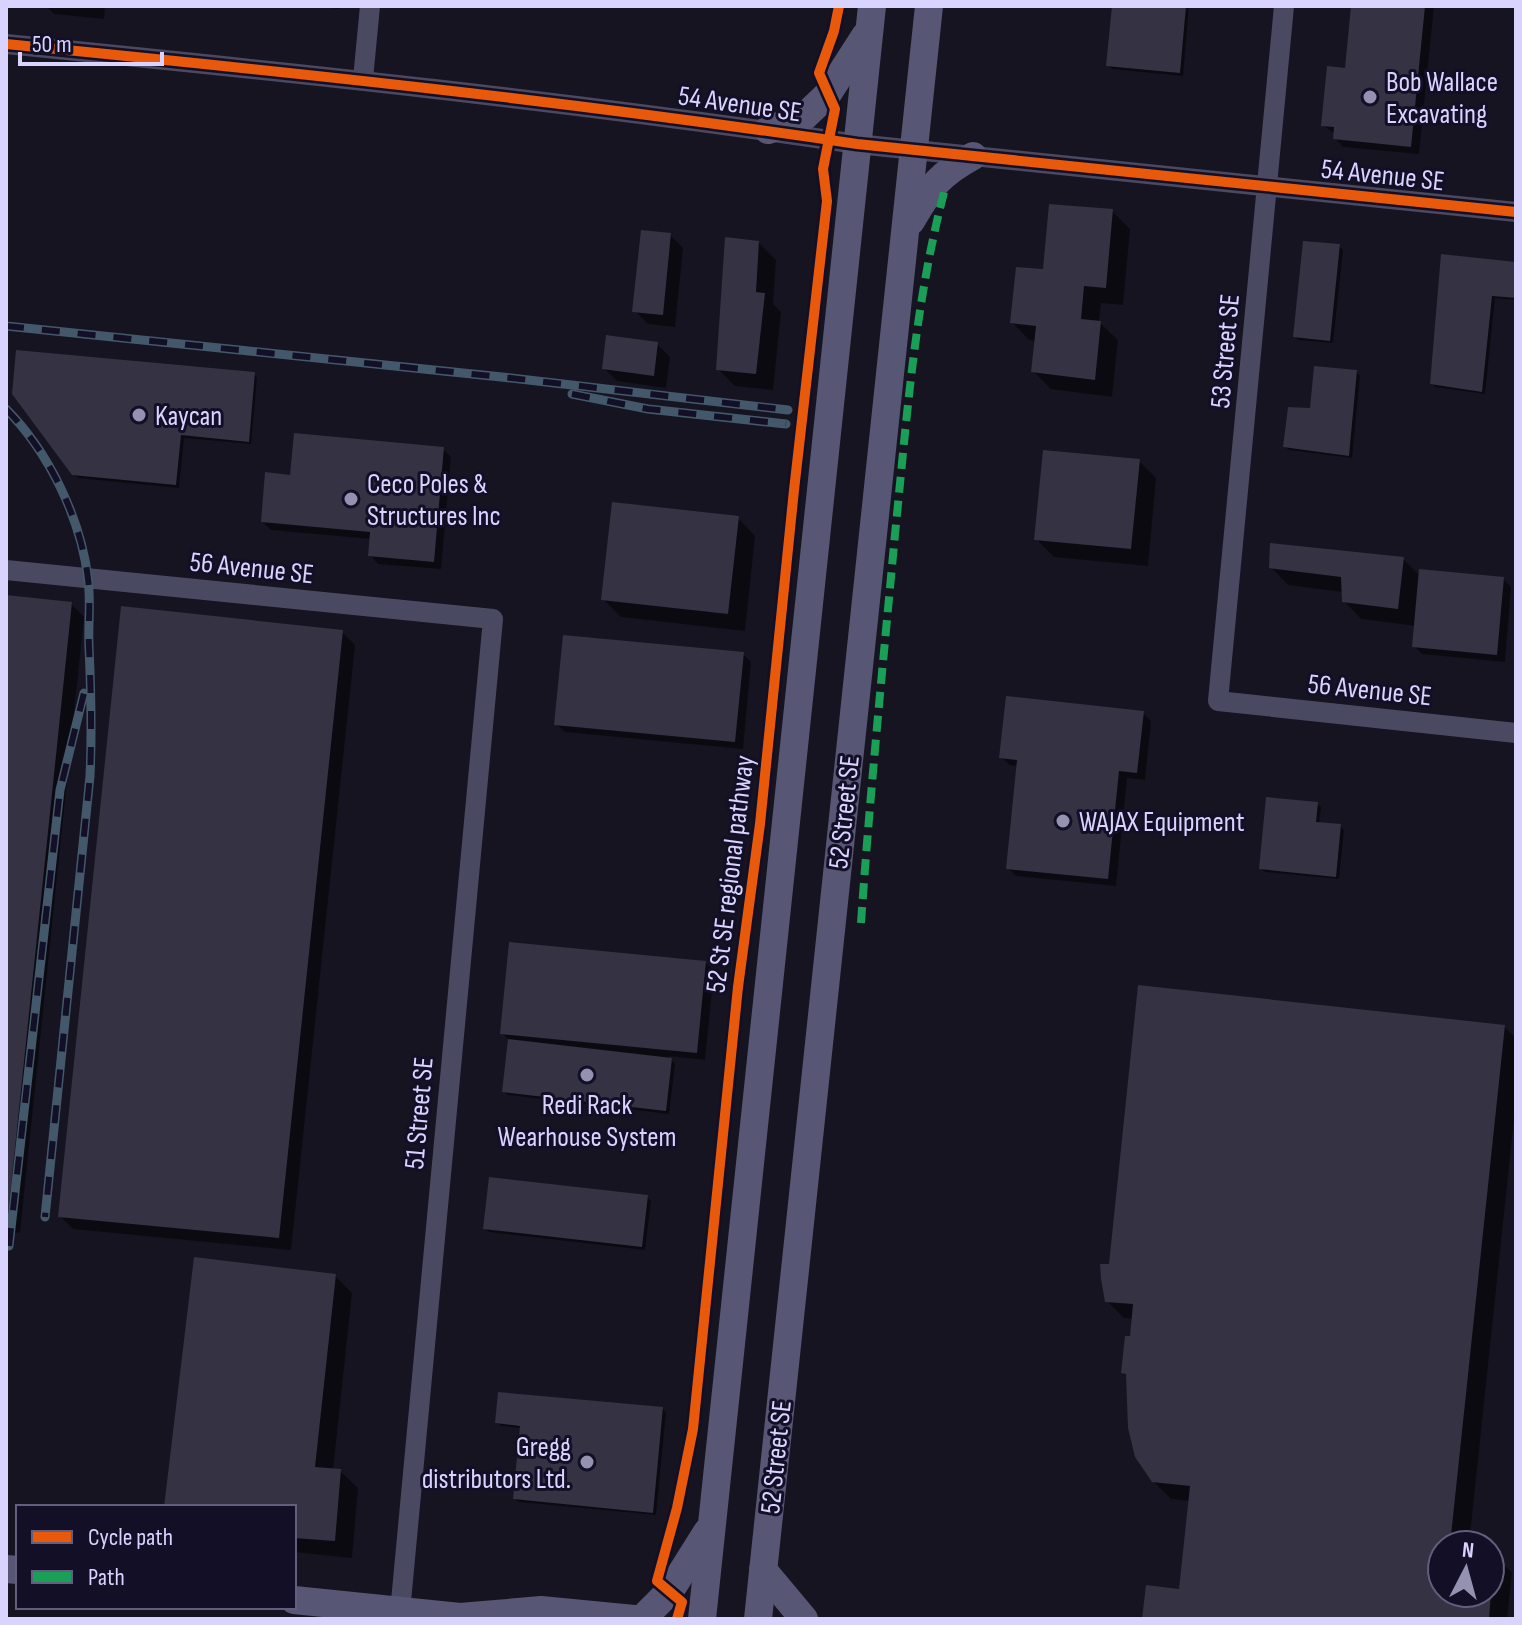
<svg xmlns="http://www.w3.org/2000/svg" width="1522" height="1625" viewBox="0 0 1522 1625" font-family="'Sofia Sans Condensed',sans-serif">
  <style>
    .shadow { fill: #0007 }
    .building { fill: #343243 }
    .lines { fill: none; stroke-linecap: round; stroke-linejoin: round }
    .street { stroke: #4a4962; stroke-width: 20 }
    .secondary { stroke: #575674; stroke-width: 28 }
    .rail-casing { stroke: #43596b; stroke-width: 9 }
    .rail { stroke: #130f26; stroke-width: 6; stroke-dasharray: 18; stroke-linecap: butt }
    .quiet { stroke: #1a9f57; stroke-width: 8; stroke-dasharray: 16 8; stroke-linecap: butt }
    .cycleway-casing { stroke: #130f26; stroke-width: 15 }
    .cycleway { stroke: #e8590c; stroke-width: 10 }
    .poi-dot { fill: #9591b1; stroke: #130f26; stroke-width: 3 }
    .labels { text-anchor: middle; stroke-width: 6; stroke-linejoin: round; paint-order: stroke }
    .poi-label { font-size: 28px; fill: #d9d4ff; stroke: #130f26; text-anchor: start }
    .street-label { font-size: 28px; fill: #d9d4ff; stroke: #130f26 }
  </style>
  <rect width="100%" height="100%" fill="#161421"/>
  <g class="shadow">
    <polygon points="46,6 105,6 104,19 54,14"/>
    <polygon points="309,6 340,6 340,9"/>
    <polygon points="1114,6 1189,6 1183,76 1112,69 1108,65"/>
    <polygon points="1353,6 1434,6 1419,154 1343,147 1335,138 1335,134 1323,125 1347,70"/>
    <polygon points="1112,211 1130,229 1123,305 1101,303 1099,322 1118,340 1112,397 1051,389 1034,372 1037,341 1029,340 1012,322 1045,271"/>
    <polygon points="670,235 683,248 675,327 648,324 635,311"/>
    <polygon points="758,242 776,260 773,304 781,312 773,390 735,386 718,369"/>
    <polygon points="1339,246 1343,250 1333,343 1298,340 1295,336"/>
    <polygon points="1443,257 1516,264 1516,300 1495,298 1485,394 1435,387 1432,384"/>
    <polygon points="657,344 670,357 666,388 617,381 604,368"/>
    <polygon points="1356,372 1360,376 1352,458 1289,450 1285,447 1311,410"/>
    <polygon points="254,374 257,378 251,444 184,438 179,488 78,478 73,474"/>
    <polygon points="443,449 451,457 441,569 378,564 370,555 371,539 271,530 263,522 292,477"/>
    <polygon points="1139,461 1156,478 1148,566 1054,557 1036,539"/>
    <polygon points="738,518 755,536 745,631 621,617 603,599"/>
    <polygon points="1403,559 1420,576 1503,579 1511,587 1505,662 1422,654 1414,646 1416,626 1361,619 1344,601 1343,592 1288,585 1271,567"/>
    <polygon points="6,597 71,604 84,617 20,1233 6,1231"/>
    <polygon points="342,632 355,645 291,1250 73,1229 60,1216"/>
    <polygon points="743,654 751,662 743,749 565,732 556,724"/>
    <polygon points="1143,713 1151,721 1145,780 1127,778 1116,886 1016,876 1008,868 1019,766 1010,765 1001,757"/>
    <polygon points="1317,804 1321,807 1319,824 1340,826 1344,830 1339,879 1265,872 1261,869"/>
    <polygon points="705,962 714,971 705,1060 668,1056 675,1064 669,1114 507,1095 504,1091 510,1041 502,1033"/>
    <polygon points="1504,1027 1516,1038 1516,1100 1469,1545 1442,1545 1442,1593 1490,1593 1490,1555 1494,1555 1512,1573 1507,1619 1144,1619 1181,1592 1191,1501 1171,1499 1153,1481 1128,1377 1123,1372 1133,1319 1124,1318 1107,1301 1111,1267"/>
    <polygon points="647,1197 651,1201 645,1250 489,1232 485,1228"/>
    <polygon points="335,1276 352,1293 333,1470 340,1471 358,1488 352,1558 294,1552 294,1507 166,1507"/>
    <polygon points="663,1409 666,1413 656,1515 519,1502 515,1499 522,1428 501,1426 497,1422"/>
  </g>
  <g class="building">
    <polygon points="1112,6 1186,6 1180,73 1106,66"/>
    <polygon points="1351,6 1425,6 1411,147 1333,139 1334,127 1321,126 1327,66 1345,68"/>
    <polygon points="1049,204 1113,209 1106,288 1084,286 1081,319 1101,321 1095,380 1031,372 1036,326 1010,323 1016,267 1043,269"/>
    <polygon points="641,230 671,233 663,315 632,312"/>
    <polygon points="725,237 759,241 756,292 765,293 756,374 716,370"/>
    <polygon points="1303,241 1340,244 1330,341 1293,337"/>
    <polygon points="1441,254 1516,262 1516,298 1492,296 1482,392 1430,384"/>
    <polygon points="606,335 658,342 654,376 602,369"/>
    <polygon points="16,350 255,372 249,442 181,435 176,485 72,475 12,394"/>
    <polygon points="1314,366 1357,370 1349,456 1283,447 1288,407 1310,408"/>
    <polygon points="294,433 444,447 434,562 368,556 370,532 261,522 265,472 290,475"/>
    <polygon points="1043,450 1140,459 1131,549 1034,540"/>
    <polygon points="612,502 739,516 728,614 601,600"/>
    <polygon points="1270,543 1404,557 1398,609 1342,602 1341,577 1269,568"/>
    <polygon points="1419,569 1504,577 1497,655 1412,647"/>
    <polygon points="6,595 72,602 8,1215 6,1215"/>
    <polygon points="121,606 343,630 279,1238 58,1217"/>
    <polygon points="563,635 744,652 735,742 554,725"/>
    <polygon points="1006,696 1144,711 1137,773 1119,771 1108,879 1006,869 1017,760 999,758"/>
    <polygon points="1266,797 1318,802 1316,822 1341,824 1336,877 1259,869"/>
    <polygon points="509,942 706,961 697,1053 500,1034"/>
    <polygon points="1138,985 1505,1025 1450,1545 1442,1545 1442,1593 1491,1593 1489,1619 1142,1619 1146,1585 1179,1589 1190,1486 1152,1482 1135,1457 1128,1428 1126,1374 1121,1373 1125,1336 1130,1336 1133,1304 1105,1302 1101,1279 1100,1264 1109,1264"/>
    <polygon points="508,1039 672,1058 666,1111 502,1092"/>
    <polygon points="489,1177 648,1195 642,1247 483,1229"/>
    <polygon points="194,1257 336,1274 315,1467 341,1469 335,1541 294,1538 294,1507 164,1507"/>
    <polygon points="498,1392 663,1407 653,1513 513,1499 520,1426 495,1423"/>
  </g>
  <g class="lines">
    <g class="street">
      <polyline points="1284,6 1218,701 1516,733"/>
      <path d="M6,44C290,72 575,102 857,144L1516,212"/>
      <polyline points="363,79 370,6"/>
      <polyline points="6,570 493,619 400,1612"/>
    </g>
    <g class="secondary">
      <polyline points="768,130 804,117 827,95 865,36"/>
      <path d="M911,221C932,186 937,176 973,156"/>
      <polyline points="6,1569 18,1570"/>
      <polyline points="763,1570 804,1619"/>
      <polyline points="294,1600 460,1617 541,1610 634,1619"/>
      <polyline points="642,1619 670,1591 707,1532"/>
      <polyline points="702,1619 872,6"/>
      <polyline points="758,1619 929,6"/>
    </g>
    <defs>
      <g id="rail">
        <polyline points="6,326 511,378 788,410"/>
        <polyline points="572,394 648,409 786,424"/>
        <path d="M6,409C49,452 81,519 88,579C91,601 88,624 89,647C91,690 92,733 90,776L45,1217"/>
        <polyline points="9,1246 60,790 84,693"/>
      </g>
    </defs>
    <use href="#rail" class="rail-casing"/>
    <use href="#rail" class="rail"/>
    <path class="quiet" d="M861,923C870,793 883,664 895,534C907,417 915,299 946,185"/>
    <defs>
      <g id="cycleway">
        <path d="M6,44C290,72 575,102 857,144L1516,212"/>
        <polyline points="677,1619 682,1602 657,1581 677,1508 693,1429 738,987 760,824 794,490 827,201 823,169 835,109 819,73 834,31 839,6"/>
      </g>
    </defs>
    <use href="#cycleway" class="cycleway-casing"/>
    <use href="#cycleway" class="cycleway"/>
  </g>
  <g class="poi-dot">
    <circle cx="1370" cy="97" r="8"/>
    <circle cx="139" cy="415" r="8"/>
    <circle cx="351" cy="499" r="8"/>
    <circle cx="1063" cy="821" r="8"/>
    <circle cx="587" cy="1075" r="8"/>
    <circle cx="587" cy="1462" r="8"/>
  </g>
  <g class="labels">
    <g class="poi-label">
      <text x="1386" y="91">Bob Wallace<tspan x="1386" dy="32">Excavating</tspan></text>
      <text x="155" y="425">Kaycan</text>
      <text x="367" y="493">Ceco Poles &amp;<tspan x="367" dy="32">Structures Inc</tspan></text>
      <text x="1079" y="831">WAJAX Equipment</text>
      <text x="587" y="1114" text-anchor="middle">Redi Rack<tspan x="587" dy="32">Wearhouse System</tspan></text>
      <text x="571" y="1456" text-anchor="end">Gregg<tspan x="571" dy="32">distributors Ltd.</tspan></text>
    </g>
    <g class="street-label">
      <text transform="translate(740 103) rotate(8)" y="10">54 Avenue SE</text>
      <text transform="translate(1383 174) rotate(6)" y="10">54 Avenue SE</text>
      <text transform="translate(1224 351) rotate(-85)" y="10">53 Street SE</text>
      <text transform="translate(252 567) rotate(6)" y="10">56 Avenue SE</text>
      <text transform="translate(1370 689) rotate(6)" y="10">56 Avenue SE</text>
      <text transform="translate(843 812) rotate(-84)" y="10">52 Street SE</text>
      <text transform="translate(729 874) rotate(-83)" y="10">52 St SE regional pathway</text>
      <text transform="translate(418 1113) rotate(-85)" y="10">51 Street SE</text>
      <text transform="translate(775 1457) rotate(-84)" y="10">52 Street SE</text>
    </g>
  </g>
  <rect width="1522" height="1625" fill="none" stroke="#d9d4ff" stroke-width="16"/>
  <rect x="16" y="1505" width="280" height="104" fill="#130f26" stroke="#625e7d" stroke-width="2"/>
  <rect x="32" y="1531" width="40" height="12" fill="#e8590c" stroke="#625e7d" stroke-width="2"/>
  <text x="88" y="1545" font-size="24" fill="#d9d4ff">Cycle path</text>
  <rect x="32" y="1571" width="40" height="12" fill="#1a9f57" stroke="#625e7d" stroke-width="2"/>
  <text x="88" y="1585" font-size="24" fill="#d9d4ff">Path</text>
  <g transform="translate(1466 1569) rotate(6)"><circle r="38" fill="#130f26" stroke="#625e7d" stroke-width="2"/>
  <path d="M0-6L14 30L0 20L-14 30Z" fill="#9591b1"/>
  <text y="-12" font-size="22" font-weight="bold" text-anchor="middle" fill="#d9d4ff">N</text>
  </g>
  <path d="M20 52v12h142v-12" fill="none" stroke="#d9d4ff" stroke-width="4"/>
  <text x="32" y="52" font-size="24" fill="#d9d4ff" stroke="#130f26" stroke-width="6" paint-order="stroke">50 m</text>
</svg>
